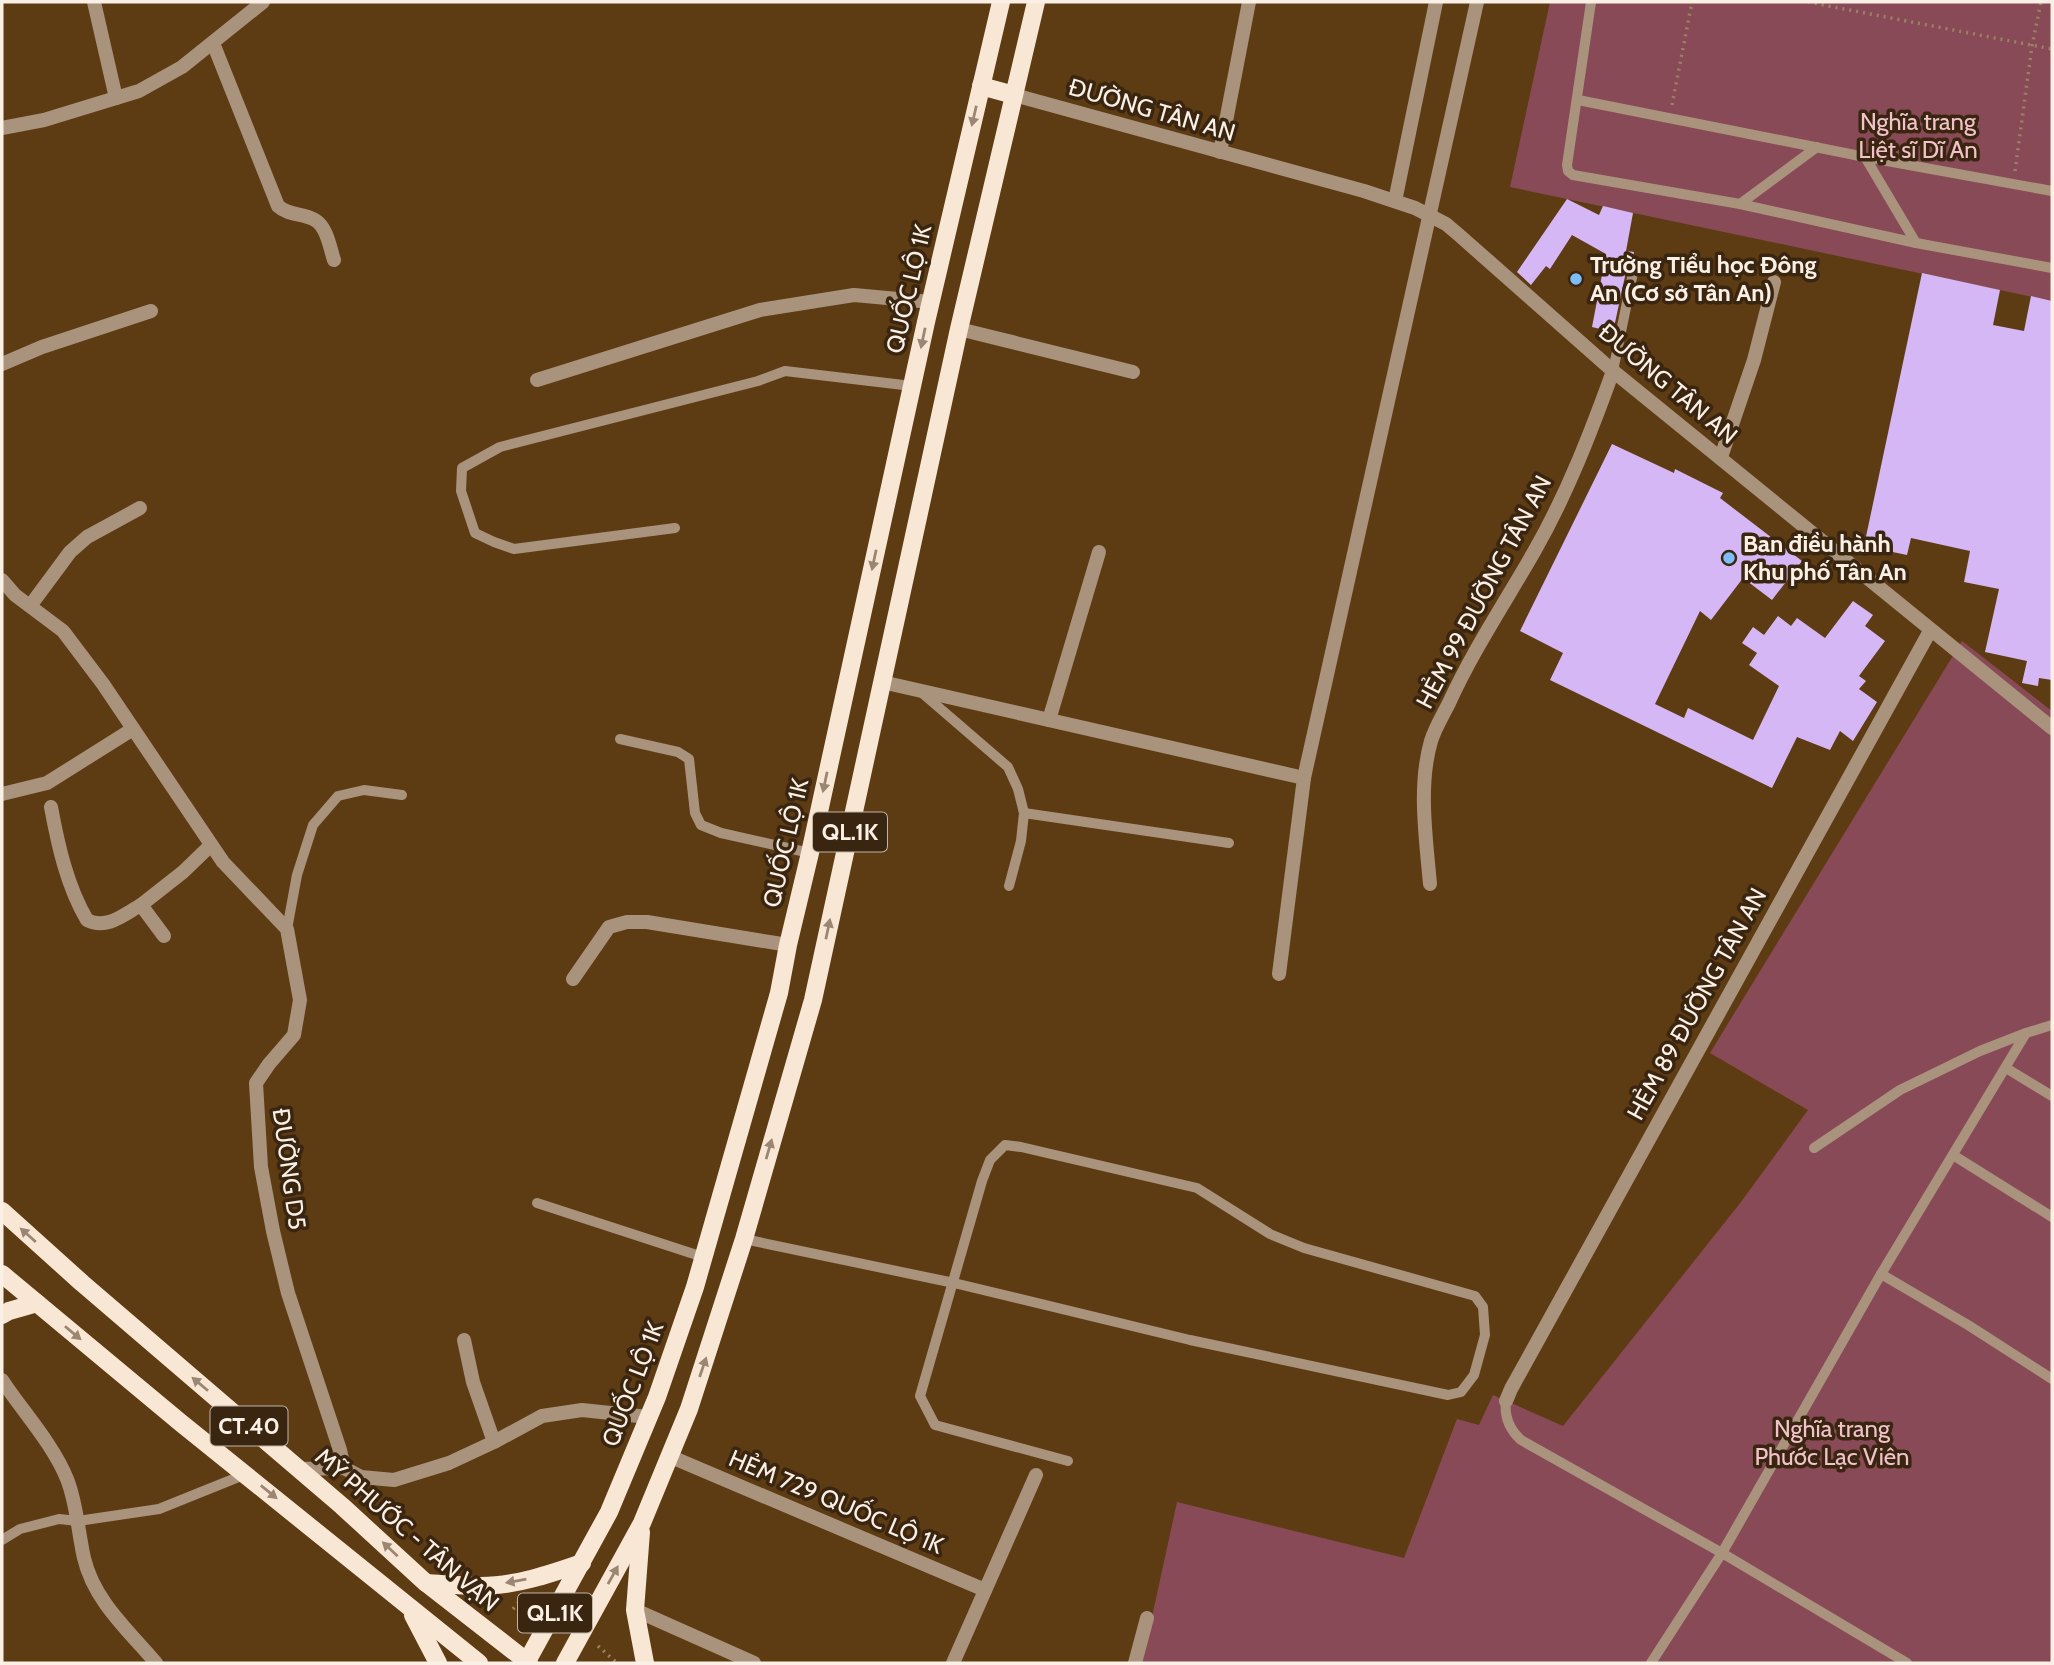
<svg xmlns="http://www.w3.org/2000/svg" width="2054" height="1665" viewBox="0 0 2054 1665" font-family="Cabin,sans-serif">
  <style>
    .green { fill: #894a57 }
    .building { fill: #d6b7f5 }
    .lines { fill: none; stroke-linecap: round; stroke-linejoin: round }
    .path { stroke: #9b8265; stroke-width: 3.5; stroke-dasharray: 2 5; stroke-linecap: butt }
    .service { stroke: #a9937d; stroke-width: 10 }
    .minor { stroke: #a9937d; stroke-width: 14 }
    .tertiary { stroke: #a9937d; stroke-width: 14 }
    .primary { stroke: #f9e7d5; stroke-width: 18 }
    .oneway { fill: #9a8672 }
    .poi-dot { fill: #7dbef9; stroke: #3a2610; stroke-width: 2.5 }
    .labels { text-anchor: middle; stroke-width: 7; stroke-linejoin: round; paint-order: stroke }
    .shield { fill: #3a2610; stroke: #c1b3a6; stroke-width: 2 }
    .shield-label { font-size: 23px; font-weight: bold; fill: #fbf0e6 }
    .street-label { font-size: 24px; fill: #fbf0e6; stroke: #3a2610 }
    .park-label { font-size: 24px; fill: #f1c2ca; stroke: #3a2610 }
    .poi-label { font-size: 24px; font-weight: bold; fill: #fbf0e6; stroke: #3a2610; text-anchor: start }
  </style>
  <rect width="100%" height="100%" fill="#5e3c13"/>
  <g class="green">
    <polygon points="1550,2 2052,2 2052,301 1510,187"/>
    <polygon points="1962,641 2052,711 2052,1663 1142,1663 1177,1502 1404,1558 1457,1419 1479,1425 1493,1395 1563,1426 1741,1202 1808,1110 1710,1053"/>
  </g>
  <g class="building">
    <polygon points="1567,199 1599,215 1603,206 1633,213 1626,251 1634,252 1632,261 1627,267 1613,332 1592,327 1606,254 1572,235 1550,269 1546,266 1531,285 1517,272"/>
    <polygon points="1922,273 2000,290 1993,325 2024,331 2031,296 2052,301 2052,680 2039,678 2038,686 2022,683 2027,661 1985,652 1999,589 1964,582 1970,551 1911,538 1907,555 1864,546"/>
    <polygon points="1612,444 1674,473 1675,469 1723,493 1720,498 1802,561 1772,600 1743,578 1711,620 1700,611 1655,704 1684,718 1688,708 1753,740 1779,686 1749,665 1757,653 1742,643 1753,627 1764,635 1778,616 1791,626 1797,618 1825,638 1853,601 1873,615 1865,626 1885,641 1859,676 1866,681 1859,689 1877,702 1853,741 1840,731 1830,750 1797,737 1772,788 1550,680 1563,653 1520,631"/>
  </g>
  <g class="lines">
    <g class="path">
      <polyline points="1808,2 2052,49"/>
      <polyline points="1672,105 1692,2"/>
      <polyline points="2015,171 2032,46 2041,2"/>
      <polyline points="523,1600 534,1604"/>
      <polyline points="513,1609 520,1601"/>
      <polyline points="598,1646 617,1663"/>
    </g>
    <g class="service">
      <polyline points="1591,2 1567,165 1568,171 1573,175 1740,204 1916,243 2052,268"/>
      <polyline points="1578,100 1865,157 2052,191"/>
      <polyline points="1865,157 1916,243"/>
      <polyline points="1740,204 1817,147"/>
      <polyline points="1613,371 1634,268"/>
      <polyline points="675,528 514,549 494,542 475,533 461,491 462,468 500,447 758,381 785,371 912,386"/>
      <polyline points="921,692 1008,767 1018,789 1024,813 1021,841 1009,886"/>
      <polyline points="620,739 678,752 689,759 695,813 701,825 721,833 810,853"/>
      <polyline points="1024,813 1229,843"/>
      <polyline points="287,929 297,875 313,825 338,796 364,790 402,795"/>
      <polyline points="2006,1068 2052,1096"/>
      <polyline points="1814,1148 1900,1090 1980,1051 2026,1033 2052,1025"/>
      <polyline points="1953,1155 2052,1217"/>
      <polyline points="537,1203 703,1257"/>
      <polyline points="744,1239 954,1283 1190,1340 1448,1395 1461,1392 1474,1375 1485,1335 1483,1307 1475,1296 1304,1248 1270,1234 1197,1188 1021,1147 1005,1145 990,1160 982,1181 920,1396 935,1425 1068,1461"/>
      <polyline points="1881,1274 1968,1325 2052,1379"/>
      <path d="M1506,1401C1504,1417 1509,1429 1521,1440L1722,1553L1907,1663"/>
      <polyline points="2,1540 20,1529 59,1519 78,1521 159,1509 246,1474"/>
      <polyline points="1651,1663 1722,1553 1881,1274 2026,1033"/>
    </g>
    <g class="minor">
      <polyline points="94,2 116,98"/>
      <path d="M213,43L278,206C289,216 303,213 315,220C327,227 330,248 334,260"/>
      <polyline points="1220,152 1249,2"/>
      <polyline points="1395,201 1436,2"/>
      <polyline points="959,329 1133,372"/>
      <polyline points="2,364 42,347 151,311"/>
      <polyline points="537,380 760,310 854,295 931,302"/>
      <polyline points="1721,457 1754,360 1774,282"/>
      <polyline points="2,580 15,595 63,631 103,684 223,862 287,929 300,1000 294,1035 269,1064 256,1083 261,1167 273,1231 288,1293 340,1450 344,1468 361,1477 394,1480 449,1463 494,1442 542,1416 582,1410 648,1417"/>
      <polyline points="30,606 70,552 87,537 140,508"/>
      <polyline points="882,682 1304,778"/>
      <polyline points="1049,720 1099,552"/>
      <polyline points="2,794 47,783 133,729"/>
      <path d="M51,807C58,845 67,886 87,920C107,930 123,915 141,905"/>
      <path d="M1430,884C1426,838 1418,786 1431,741C1435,728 1443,715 1449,703C1473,650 1506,601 1535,550C1567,494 1591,432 1613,371"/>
      <polyline points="164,936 141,905 183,872 211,845"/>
      <polyline points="1279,974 1304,778 1477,2"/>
      <polyline points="573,979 609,927 627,922 647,922 788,945"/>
      <polyline points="464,1340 473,1382 494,1442"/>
      <path d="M2,1380C23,1412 53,1444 67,1479C77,1504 78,1532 84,1558C94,1601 129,1631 156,1663"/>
      <polyline points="1506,1401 1511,1389 1930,631"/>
      <polyline points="669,1456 985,1590"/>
      <polyline points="299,1469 344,1468"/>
      <polyline points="635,1610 754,1663"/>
      <polyline points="953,1663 1036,1475"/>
      <polyline points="1135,1663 1147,1618"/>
    </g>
    <g class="tertiary">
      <polyline points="1014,95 1364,191 1415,208 1446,224 1459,235 1613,371 2052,728"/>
      <polyline points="2,128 44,120 139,91 182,67 263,2"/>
    </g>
    <g class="primary">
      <polyline points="981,86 1014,95"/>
      <polyline points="2,1211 82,1283 342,1506 426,1583 529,1663"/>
      <polyline points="2,1274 181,1423 479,1663"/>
      <polyline points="2,1315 9,1311 37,1303"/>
      <polyline points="641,1532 635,1610 645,1663"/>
      <path d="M426,1583C444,1584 463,1586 481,1586C515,1586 550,1574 582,1563"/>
      <polyline points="413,1615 438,1663"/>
      <polyline points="526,1663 609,1512 657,1397 695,1287 779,993 788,945 810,853 926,322 1001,2"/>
      <polyline points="565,1663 642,1523 689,1409 744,1239 813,1000 959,329 1036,2"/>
    </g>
  </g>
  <defs><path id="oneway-solid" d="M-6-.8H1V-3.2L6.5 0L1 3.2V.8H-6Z" transform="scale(1.75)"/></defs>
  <g class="oneway">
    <use href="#oneway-solid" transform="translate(974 116) rotate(103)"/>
    <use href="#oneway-solid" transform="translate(923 338) rotate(102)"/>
    <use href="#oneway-solid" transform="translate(874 560) rotate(102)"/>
    <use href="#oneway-solid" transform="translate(825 782) rotate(102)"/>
    <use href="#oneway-solid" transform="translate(828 929) rotate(-78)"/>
    <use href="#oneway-solid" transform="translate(769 1149) rotate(-74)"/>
    <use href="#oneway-solid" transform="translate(28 1235) rotate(-138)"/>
    <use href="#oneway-solid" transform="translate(73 1333) rotate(40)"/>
    <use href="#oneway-solid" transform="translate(703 1367) rotate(-71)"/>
    <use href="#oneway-solid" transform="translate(200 1384) rotate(-140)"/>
    <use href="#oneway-solid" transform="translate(269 1492) rotate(39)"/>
    <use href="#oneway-solid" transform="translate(390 1549) rotate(-137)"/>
    <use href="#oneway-solid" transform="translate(613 1575) rotate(-61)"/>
    <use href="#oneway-solid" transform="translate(516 1581) rotate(170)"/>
  </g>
  <g class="poi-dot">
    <circle cx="1576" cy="279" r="7"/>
    <circle cx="1729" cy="558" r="7"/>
  </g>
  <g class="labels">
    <g class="shield">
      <rect x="813" y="812.5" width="74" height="39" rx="5"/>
      <rect x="210.5" y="1406.5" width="77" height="39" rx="5"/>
      <rect x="518" y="1593.5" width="74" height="39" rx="5"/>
    </g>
    <g class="shield-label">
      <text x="850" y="840">QL.1K</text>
      <text x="249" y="1434">CT.40</text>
      <text x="555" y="1621">QL.1K</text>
    </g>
    <g class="street-label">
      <text transform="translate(1152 110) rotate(16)" y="8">ĐƯỜNG TÂN AN</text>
      <text transform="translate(909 289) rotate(-77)" y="8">QUỐC LỘ 1K</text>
      <text transform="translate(1668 384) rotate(40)" y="8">ĐƯỜNG TÂN AN</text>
      <text transform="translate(1484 592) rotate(-62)" y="8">HẺM 99 ĐƯỜNG TÂN AN</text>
      <text transform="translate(786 843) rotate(-77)" y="8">QUỐC LỘ 1K</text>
      <text transform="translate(1697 1004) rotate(-61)" y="8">HẺM 89 ĐƯỜNG TÂN AN</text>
      <text transform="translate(289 1169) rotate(82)" y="8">ĐƯỜNG D5</text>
      <text transform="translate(633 1384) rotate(-69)" y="8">QUỐC LỘ 1K</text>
      <text transform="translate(836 1502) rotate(23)" y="8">HẺM 729 QUỐC LỘ 1K</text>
      <text transform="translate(407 1530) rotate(41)" y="8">MỸ PHƯỚC - TÂN VẠN</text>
    </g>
    <g class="park-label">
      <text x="1918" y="130">Nghĩa trang<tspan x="1918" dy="28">Liệt sĩ Dĩ An</tspan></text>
      <text x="1832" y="1437">Nghĩa trang<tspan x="1832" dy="28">Phước Lạc Viên</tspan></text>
    </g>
    <g class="poi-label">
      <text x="1590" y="273">Trường Tiểu học Đông<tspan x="1590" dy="28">An (Cơ sở Tân An)</tspan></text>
      <text x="1743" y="552">Ban điều hành<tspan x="1743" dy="28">Khu phố Tân An</tspan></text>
    </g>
  </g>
  <rect width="2054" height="1665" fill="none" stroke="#fbf0e6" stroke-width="7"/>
</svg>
